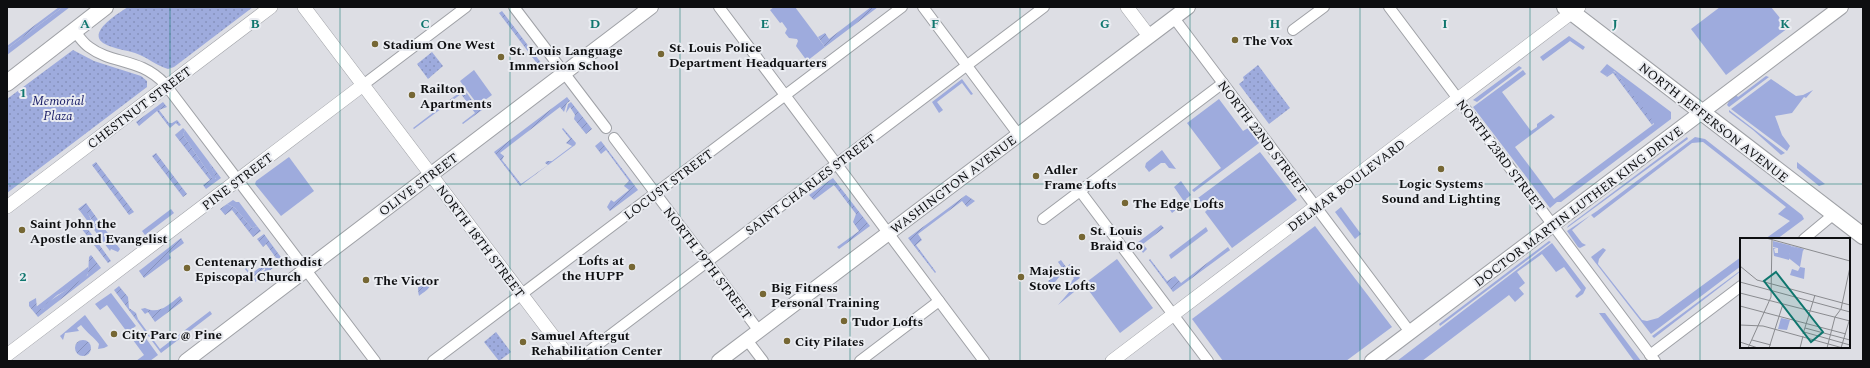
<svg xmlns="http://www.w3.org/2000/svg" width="1870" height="368" viewBox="0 0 1870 368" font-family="Spectral,serif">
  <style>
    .grass { fill: #9eabdd }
    .park { fill: url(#park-dots) }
    .garden { fill: url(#garden-furrows) }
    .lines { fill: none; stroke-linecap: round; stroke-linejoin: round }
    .minor-casing { stroke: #9fa1a6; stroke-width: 12 }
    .tertiary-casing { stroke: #9fa1a6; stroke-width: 14 }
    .secondary-casing { stroke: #9fa1a6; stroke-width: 16 }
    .primary-casing { stroke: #9fa1a6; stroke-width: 18 }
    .minor { stroke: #fff; stroke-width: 10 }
    .tertiary { stroke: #fff; stroke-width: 13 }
    .secondary { stroke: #fff; stroke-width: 14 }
    .primary { stroke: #fff; stroke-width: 16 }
    .grid { fill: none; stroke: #0f766e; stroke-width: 1; stroke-opacity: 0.55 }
    .poi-dot { fill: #766734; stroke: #eaecf1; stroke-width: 1.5 }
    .labels { text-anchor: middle; stroke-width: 4; stroke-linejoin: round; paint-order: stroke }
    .poi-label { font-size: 13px; font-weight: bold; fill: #0d0e10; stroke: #eaecf1; text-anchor: start }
    .park-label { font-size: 13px; font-style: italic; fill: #1d2169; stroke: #eaecf1 }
    .street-label { font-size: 13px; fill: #0d0e10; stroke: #eaecf1 }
    .inset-road { fill: none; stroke: #8a8b8f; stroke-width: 1 }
    .view { fill: #0f766e; fill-opacity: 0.15; stroke: #0f766e; stroke-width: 2 }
    .inset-edge { fill: none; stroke: #0d0e10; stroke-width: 2 }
    .grid-label { font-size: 13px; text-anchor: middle; font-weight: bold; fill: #0f766e; stroke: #eaecf1; stroke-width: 4; stroke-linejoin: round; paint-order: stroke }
  </style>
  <defs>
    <pattern id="park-dots" width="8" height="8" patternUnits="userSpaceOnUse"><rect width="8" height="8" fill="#9eabdd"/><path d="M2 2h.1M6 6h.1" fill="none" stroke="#8792bd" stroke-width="1.8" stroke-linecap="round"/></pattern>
    <pattern id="garden-furrows" width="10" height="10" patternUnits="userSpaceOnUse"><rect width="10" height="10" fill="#9eabdd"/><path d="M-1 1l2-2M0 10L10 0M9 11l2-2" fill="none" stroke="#8792bd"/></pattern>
  </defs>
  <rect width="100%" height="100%" fill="#dddee4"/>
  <g class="grass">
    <polygon points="63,7 70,7 7,55 7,49"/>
    <polygon points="774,7 795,7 825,47 807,61 796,46 798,41 797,39 789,38 785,33 787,29 782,22 780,23 770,10"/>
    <polygon points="1720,7 1771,7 1788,28 1726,75 1691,29"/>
    <polygon points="1569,36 1585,47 1583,50 1570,41 1543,61 1540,57"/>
    <polygon points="1607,64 1671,112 1671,119 1561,202 1557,202 1550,208 1473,107 1523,70 1526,74 1502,92 1531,131 1537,127 1537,124 1551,114 1555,117 1515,147 1554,199 1654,124 1617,74 1614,71 1606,76 1600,72"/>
    <polygon points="1519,66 1522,68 1477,102 1473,100"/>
    <polygon points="474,70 492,95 478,105 460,81"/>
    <polygon points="1766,76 1769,77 1729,107 1727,105 1729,101 1736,95 1738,97"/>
    <polygon points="962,79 973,94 971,95 962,83 937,102 943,110 939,113 932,102"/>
    <polygon points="1771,79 1796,96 1803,95 1813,90 1806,98 1804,97 1792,113 1775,116 1782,135 1790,146 1787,151 1731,109"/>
    <polygon points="1219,99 1243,131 1248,128 1259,143 1194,192 1192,190 1221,168 1187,123"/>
    <polygon points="1729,110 1785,153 1781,155 1753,130 1729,112"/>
    <polygon points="185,130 209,162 216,178 214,180 212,178 183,135"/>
    <polygon points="1687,137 1688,139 1567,228 1568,226"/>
    <polygon points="1695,137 1705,139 1802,215 1804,219 1777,239 1765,239 1790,221 1778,214 1786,207 1703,142 1692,143 1594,218 1591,215 1572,230 1582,243 1586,245 1580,248 1578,247 1567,231 1597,211"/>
    <polygon points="1162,150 1176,169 1169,168 1165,163 1161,163 1149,172 1145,167 1146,163"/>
    <polygon points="1260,152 1297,200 1232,248 1205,212 1207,210 1198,198"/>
    <polygon points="289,157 314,191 281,216 255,184 256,181"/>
    <polygon points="1797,162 1825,184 1819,186 1797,168"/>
    <polygon points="1181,181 1191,195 1186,199 1187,201 1172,213 1170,210 1183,200 1174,187"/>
    <polygon points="233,200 236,202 239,202 257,226 252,228 235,208 227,204"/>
    <polygon points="1341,207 1361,234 1355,239 1335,212"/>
    <path d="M85,208C91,216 92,230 104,228L120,249L118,252L111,249L110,251L80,211Z"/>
    <polygon points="171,209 174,213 145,235 142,231"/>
    <polygon points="1315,226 1392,327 1346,361 1223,361 1192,319"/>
    <polygon points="1206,227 1208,231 1171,259 1169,255"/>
    <polygon points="1549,241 1551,242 1440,326 1439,324"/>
    <polygon points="1552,243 1586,288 1583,294 1577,298 1575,296 1581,290 1564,267 1556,272 1542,254 1517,272 1525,283 1519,288 1524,294 1515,302 1509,295 1422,361 1397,361"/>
    <polygon points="1603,248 1606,250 1599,259 1598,264 1642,320 1647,321 1658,318 1741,257 1741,266 1651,334 1591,257"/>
    <polygon points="1117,259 1153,308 1120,333 1084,284"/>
    <path d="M88,267L89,272C85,282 65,290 56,296C51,300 48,304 43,309H37L36,307Z"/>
    <polygon points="1741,270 1741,271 1654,338 1652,336"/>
    <polygon points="111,293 136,326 127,332 107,305 100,310 95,304"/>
    <polygon points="210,311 212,314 161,353 137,321 138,319 160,349"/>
    <polygon points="1599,313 1605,313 1641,361 1634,361"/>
    <path d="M85,315L108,346L104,348L98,349L99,344C94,337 87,333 81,325L77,328L79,331L65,333L63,340L60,336Z"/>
    <polygon points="142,333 158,355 150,361 136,361 144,355 133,340"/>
  </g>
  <g class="park">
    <path d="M128,7H253L174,67L168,69C157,66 147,57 135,53C126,50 114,49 105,44C85,33 119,13 128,7Z"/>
    <polygon points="73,50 94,61 141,76 147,81 147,87 7,193 7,99"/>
    <polygon points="432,52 443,66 428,79 417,64"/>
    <polygon points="1258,65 1290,108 1269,124 1239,84 1244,80 1243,77"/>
    <polygon points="496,332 511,352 499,361 484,342"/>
  </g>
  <g class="garden">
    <polygon points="59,7 63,7 7,49 7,46"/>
    <polygon points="871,7 878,7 825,47 818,37 825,33 829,39"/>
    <polygon points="502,11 542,64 539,66 499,13"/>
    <polygon points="1613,71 1617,74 1654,122 1652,125 1613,73 1607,77 1606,76"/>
    <polygon points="464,89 479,110 485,105 486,107 463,124 462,123 475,113 461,94 414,129 413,128"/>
    <polygon points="567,97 570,101 567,103 564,112 560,107 500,153 504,156 502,160 521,184 548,165 545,163 547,161 552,161 572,146 566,143 570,139 562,129 563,128 576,143 575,145 520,186 494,152"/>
    <polygon points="163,102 167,107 159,110 169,123 172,123 177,120 181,125 179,126 176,123 170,128 157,111 139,126 136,122"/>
    <polygon points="571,102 592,129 586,134 574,119 575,115 570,107 566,113 568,104"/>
    <polygon points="183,128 185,130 183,135 212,178 216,179 209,162 221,178 206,189 203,185 210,180 175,135"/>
    <polygon points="601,141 638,190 610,211 607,207 611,200 614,202 629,190 624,186 629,181 606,150 601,154 595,146"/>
    <polygon points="156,153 187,194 183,197 152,156"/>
    <polygon points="96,162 134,212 129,215 92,165"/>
    <polygon points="833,178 870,226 839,249 837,247 859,231 853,222 856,214 834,185 814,200 809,195"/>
    <polygon points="966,195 975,201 967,207 962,201 918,234 922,240 916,245 936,272 935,273 908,238"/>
    <polygon points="86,203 104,228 97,228 85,209 80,211 78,209"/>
    <polygon points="227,204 235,208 252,228 257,226 261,231 253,237 232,210 225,215 220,209"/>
    <polygon points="82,221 111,261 108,263 78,224"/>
    <polygon points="1161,225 1164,228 1143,244 1147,249 1143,253 1137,243"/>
    <polygon points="264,234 283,260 255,282 253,279 265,270 265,268 252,278 245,269 246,268 251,274 270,260 271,262 276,258 266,244 263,247 257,239"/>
    <polygon points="181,238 184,243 169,254 171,258 144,278 139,271"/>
    <polygon points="1228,247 1230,250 1173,292 1149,260 1150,259 1167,281 1175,276 1181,283"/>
    <polygon points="91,255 101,268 38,317 29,306 29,302 36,298 37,309 43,309 47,303 88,275 89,257"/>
    <polygon points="1061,260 1066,267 1070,264 1080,278 1069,286 1074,292 1058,305 1070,291 1067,288 1074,278 1065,270 1055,282 1061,287 1059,289 1048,281 1063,269 1058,262"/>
    <path d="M426,277L430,279C433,288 425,291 419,296C417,287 418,281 426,277Z"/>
    <polygon points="119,286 128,297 129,308 136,313 138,319 137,321 114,290"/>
    <path d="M180,296L183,301L155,322L148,312L145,314L141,309L145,308C159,315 168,305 180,296Z"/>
    <circle cx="83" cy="348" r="8"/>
  </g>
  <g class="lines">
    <defs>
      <g id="minor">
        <polyline points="514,7 606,128"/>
        <polyline points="719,7 984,361"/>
        <polyline points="923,7 1018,134"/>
        <polyline points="1389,7 1655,361"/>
        <polyline points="1174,18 1410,332"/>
        <polyline points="1293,30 1324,7"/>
        <path d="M74,31C79,36 83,43 89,47C113,65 139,57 165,84L375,361"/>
        <polyline points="363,85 466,7"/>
        <polyline points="614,138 759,331"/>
        <polyline points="1080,191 1208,361"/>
        <polyline points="1043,219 1223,83"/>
        <polyline points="1804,239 1834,214"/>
        <polyline points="747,340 763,361"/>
        <polyline points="1650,355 1741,286"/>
        <polyline points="433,361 902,7"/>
        <polyline points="576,361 1044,7"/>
        <polyline points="860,361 939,301"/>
      </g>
      <g id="tertiary">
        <polyline points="304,7 572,361"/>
        <polyline points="1127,7 1149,36"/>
        <polyline points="7,207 271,7"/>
        <polyline points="7,355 363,85"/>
        <polyline points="1112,361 1579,7"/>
      </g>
      <g id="secondary">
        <polyline points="186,361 651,7"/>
        <polyline points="719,361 1188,7"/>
        <polyline points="1372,361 1841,7"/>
      </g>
      <g id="primary">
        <polyline points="1565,7 1863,236"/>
        <polyline points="7,83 105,7"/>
      </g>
    </defs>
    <use href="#minor" class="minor-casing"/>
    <use href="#tertiary" class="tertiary-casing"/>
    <use href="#secondary" class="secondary-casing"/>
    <use href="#primary" class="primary-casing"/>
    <use href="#minor" class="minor"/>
    <use href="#tertiary" class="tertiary"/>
    <use href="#secondary" class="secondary"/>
    <use href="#primary" class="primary"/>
  </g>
  <path class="grid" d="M170,7V361M340,7V361M510,7V361M680,7V361M850,7V361M1020,7V361M1190,7V361M1360,7V361M1530,7V361M1700,7V361M7,184H1863"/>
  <g class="poi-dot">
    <circle cx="1235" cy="40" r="4"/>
    <circle cx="375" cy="44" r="4"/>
    <circle cx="661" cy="54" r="4"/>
    <circle cx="501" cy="57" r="4"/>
    <circle cx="412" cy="95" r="4"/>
    <circle cx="1441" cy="169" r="4"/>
    <circle cx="1036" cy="176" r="4"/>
    <circle cx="1125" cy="203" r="4"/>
    <circle cx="22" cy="230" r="4"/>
    <circle cx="1082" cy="237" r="4"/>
    <circle cx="632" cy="267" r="4"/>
    <circle cx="187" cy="268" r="4"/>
    <circle cx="1021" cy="277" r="4"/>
    <circle cx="366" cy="280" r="4"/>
    <circle cx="763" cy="294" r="4"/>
    <circle cx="844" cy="321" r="4"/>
    <circle cx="114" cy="334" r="4"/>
    <circle cx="787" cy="341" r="4"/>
    <circle cx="523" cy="342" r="4"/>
  </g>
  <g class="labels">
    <g class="poi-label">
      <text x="1243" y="45">The Vox</text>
      <text x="383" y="49">Stadium One West</text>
      <text x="669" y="52">St. Louis Police<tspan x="669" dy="15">Department Headquarters</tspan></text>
      <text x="509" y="55">St. Louis Language<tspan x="509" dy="15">Immersion School</tspan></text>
      <text x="420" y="93">Railton<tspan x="420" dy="15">Apartments</tspan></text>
      <text x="1044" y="174">Adler<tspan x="1044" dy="15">Frame Lofts</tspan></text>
      <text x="1441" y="188" text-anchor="middle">Logic Systems<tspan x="1441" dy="15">Sound and Lighting</tspan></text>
      <text x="1133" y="208">The Edge Lofts</text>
      <text x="30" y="228">Saint John the<tspan x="30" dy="15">Apostle and Evangelist</tspan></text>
      <text x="1090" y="235">St. Louis<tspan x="1090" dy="15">Braid Co</tspan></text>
      <text x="624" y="265" text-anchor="end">Lofts at<tspan x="624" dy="15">the HUPP</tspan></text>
      <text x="195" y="266">Centenary Methodist<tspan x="195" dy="15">Episcopal Church</tspan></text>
      <text x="1029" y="275">Majestic<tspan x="1029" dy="15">Stove Lofts</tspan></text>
      <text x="374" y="285">The Victor</text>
      <text x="771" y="292">Big Fitness<tspan x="771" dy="15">Personal Training</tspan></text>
      <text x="852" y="326">Tudor Lofts</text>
      <text x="122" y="339">City Parc @ Pine</text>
      <text x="531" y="340">Samuel Aftergut<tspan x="531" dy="15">Rehabilitation Center</tspan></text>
      <text x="795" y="346">City Pilates</text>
    </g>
    <g class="park-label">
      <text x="58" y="105">Memorial<tspan x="58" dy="15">Plaza</tspan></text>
    </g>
    <g class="street-label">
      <text transform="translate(139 107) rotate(-37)" y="5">CHESTNUT STREET</text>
      <text transform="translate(1714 122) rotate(38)" y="5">NORTH JEFFERSON AVENUE</text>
      <text transform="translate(1263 137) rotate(53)" y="5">NORTH 22ND STREET</text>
      <text transform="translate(1501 155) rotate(53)" y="5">NORTH 23RD STREET</text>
      <text transform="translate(237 181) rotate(-37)" y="5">PINE STREET</text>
      <text transform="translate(418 184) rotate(-37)" y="5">OLIVE STREET</text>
      <text transform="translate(668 184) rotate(-37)" y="5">LOCUST STREET</text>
      <text transform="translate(810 184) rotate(-37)" y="5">SAINT CHARLES STREET</text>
      <text transform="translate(953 184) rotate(-37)" y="5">WASHINGTON AVENUE</text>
      <text transform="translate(1346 185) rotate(-37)" y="5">DELMAR BOULEVARD</text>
      <text transform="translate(1578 206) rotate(-37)" y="5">DOCTOR MARTIN LUTHER KING DRIVE</text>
      <text transform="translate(481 241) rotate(53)" y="5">NORTH 18TH STREET</text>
      <text transform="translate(708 263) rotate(53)" y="5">NORTH 19TH STREET</text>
    </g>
  </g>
  <g transform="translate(1740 238)">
    <rect width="110" height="110" fill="#dddee4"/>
    <path d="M33,3L64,11L63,13L51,8L49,22L34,18L33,10H36L34,11L35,15H38V10L42,11L33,9ZM41,80L50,82L47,92L38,91Z" fill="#9eabdd"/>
    <path d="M50,8L63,12L60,29L46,18L50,16Z" fill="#9eabdd"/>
    <path d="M60,29L65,30L64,41L50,37L52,31L58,33Z" fill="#9eabdd"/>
    <path class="inset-road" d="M26,0L110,23M0,28L17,42L110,67M0,44L110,74M0,55L110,83M0,68L106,96M0,87L23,88L103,110M65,90L110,102M64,94L110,107M63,96L75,57M12,102L31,107M0,104L18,110M8,110L31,59L32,0M29,110L43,66M60,110L63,98M87,110L95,79L101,71L110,29M101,110L110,80"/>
    <path class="view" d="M36,34L83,94L71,104L24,43Z"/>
    <rect width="110" height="110" class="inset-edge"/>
  </g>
  <g class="grid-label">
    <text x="85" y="28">A</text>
    <text x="255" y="28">B</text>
    <text x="425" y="28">C</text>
    <text x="595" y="28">D</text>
    <text x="765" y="28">E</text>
    <text x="935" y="28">F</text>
    <text x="1105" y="28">G</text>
    <text x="1275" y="28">H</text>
    <text x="1445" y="28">I</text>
    <text x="1615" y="28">J</text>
    <text x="1785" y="28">K</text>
    <text x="23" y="97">1</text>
    <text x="23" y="281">2</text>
  </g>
  <rect width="1870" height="368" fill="none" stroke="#0d0e10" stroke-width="16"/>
</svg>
